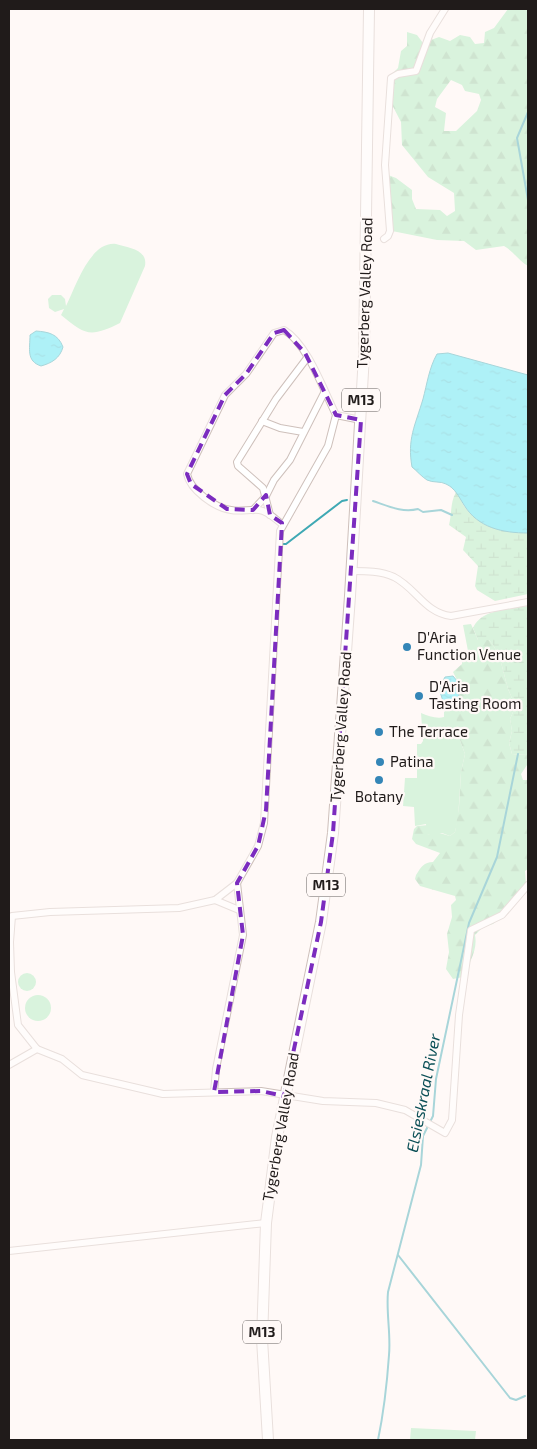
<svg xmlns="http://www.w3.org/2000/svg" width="537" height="1449" viewBox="0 0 537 1449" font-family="'Exo 2',sans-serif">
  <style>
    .green { fill: #acebbc }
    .forest { fill: url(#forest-firs); fill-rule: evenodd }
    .wetland { fill: url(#wetland-marsh) }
    .water { fill: url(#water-ripples); stroke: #3fa9b4 }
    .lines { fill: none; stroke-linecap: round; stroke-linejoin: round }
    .stream { stroke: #3fa9b4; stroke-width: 2 }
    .street-casing { stroke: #cec0bb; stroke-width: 8 }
    .primary-casing { stroke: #cec0bb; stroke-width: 12 }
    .street { stroke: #fff; stroke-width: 6 }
    .primary { stroke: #fff; stroke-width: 10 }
    .marked { fill: none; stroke: #7b2cbf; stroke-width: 4; stroke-dasharray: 10 6; stroke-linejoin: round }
    .poi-dot { fill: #3486b7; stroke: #fff9f7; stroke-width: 2 }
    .labels { text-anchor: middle; stroke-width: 4.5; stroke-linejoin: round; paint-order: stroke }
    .shield { fill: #fff9f7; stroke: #635e5c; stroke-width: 1 }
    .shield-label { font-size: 14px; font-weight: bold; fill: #201b1a }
    .street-label { font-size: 15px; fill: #201b1a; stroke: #fff9f7 }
    .poi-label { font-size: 15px; fill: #201b1a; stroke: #fff9f7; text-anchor: start }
    .water-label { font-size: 16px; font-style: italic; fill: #0b4f56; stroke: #fff9f7 }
  </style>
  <defs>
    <pattern id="forest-firs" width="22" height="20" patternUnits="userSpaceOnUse" patternTransform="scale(1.25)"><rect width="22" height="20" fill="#acebbc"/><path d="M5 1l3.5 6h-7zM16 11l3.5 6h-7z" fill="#94c9a1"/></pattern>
    <pattern id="wetland-marsh" width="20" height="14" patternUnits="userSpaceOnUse" patternTransform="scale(1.25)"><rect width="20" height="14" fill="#acebbc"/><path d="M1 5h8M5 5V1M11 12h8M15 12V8" fill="none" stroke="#94c9a1"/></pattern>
    <pattern id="water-ripples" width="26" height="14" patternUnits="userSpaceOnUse" patternTransform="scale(1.25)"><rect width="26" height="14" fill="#4ce6f6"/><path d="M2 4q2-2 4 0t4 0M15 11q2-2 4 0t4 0" fill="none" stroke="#42c5d2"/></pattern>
  </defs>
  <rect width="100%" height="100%" fill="#fff9f7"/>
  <g class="green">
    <path d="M116,244C128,248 148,249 145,266L120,323C90,338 85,335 61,315L64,309L55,312L49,308L48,299L52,295H61L65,299L66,306C76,286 90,241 116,244Z"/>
    <path d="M447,710L457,711V732L465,754L461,772L458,819L455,832L450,836L442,833L427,835L426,824L415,826L414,807L403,806L405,778H417V744H421L423,741L421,713C428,716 437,719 444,717V712Z"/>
    <circle cx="27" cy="982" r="9"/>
    <circle cx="38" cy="1008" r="13"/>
    <polygon points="411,1428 476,1431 475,1440 410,1440"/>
  </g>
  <g class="forest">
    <path d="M508,9H528V266C519,261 514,252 504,246L476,250L464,241L437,240L392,231L388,175L396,178L412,190V199L416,209L440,210L447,216L455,211L454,193L428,177L402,145L401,122L389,99L393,73L398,68L401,51L407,46V32L417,35L423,43L439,37L450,41L460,35L470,37L475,44L484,43L485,32L494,28ZM451,80L462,85L465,91L479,94L481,100L477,111L456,131H444L446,113L435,107L437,99Z"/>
    <path d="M471,624L478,640H489C506,659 502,685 516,705L510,719L512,731L509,743L512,754L527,755V765L521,774L523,780H528V869L525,871L526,885L501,911L499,919L493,924L483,927L475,935C478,951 469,963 463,977L453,979L446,969L449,952L447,934L452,917L451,905L456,900L455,896L420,886L415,879L416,875C421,867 424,862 433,862L440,853L416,844L412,839L414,829L417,826L429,825L427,835L436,832L450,836L455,832L459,807L461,772L465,754L457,732L456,706L458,682L453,672L462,664V659L468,651L463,625Z"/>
  </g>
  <g class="wetland">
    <path d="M456,492C460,496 461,501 464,506C479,528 503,533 528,533V594L495,601L477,590L475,586L478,566L463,550L466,537L449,525C452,513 450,503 456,492Z"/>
    <path d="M528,606V753L527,755L512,754L509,743L512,731L510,719L516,705C502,685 506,659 489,640H478L473,628C481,609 510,609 528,606Z"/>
  </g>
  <g class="water">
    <path d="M36,331C49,332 58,334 63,347C60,358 52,363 41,366C26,361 30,349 30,335Z"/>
    <path d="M448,353L528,375V533C503,533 478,528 464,505C459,497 455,488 446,484C441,481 433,483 427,480C422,477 417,471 412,467C407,439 415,426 423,399C427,384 429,368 437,354Z"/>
    <polygon points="453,676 458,682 459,698 453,705 444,705 439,688 445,677"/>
  </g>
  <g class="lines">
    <g class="stream">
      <polyline points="528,112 517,138 528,200"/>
      <path d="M373,501C388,506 402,513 418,509L423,512L441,510L452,515"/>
      <polyline points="282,544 286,544 342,501 347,500"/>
      <polyline points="398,1255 510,1398 516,1400 525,1396"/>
      <polyline points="528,1394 528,1393"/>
      <path d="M378,1440C384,1411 387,1384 389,1355C391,1334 386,1313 388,1292L421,1165L423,1136L433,1116L436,1079L469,923L497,857L518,754"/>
    </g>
    <defs>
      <g id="street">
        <polyline points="384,239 388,236 390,231 385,165 391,78 398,74 416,71 430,33 445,9"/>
        <polyline points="336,415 361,420"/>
        <polyline points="262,421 280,428 303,432"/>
        <polyline points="253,510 266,496 274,480 290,460 324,393"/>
        <polyline points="270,515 263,488 238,466 237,462 276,399 307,358"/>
        <path d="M352,571C366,571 381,571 394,577C416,588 425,613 451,616L528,602"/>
        <polyline points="237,883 215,900 179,908 50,912 12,916 10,942 11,972 18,1025 37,1049 62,1059 82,1075 163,1094 261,1091 323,1101 376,1103 405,1110 445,1133 452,1120 459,1015 471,930 502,915 528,885"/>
        <polyline points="215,900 239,910"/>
        <polyline points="9,1065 37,1049"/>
        <path d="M214,1092L216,1069L243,935L237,883L258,846L264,823L280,531L328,446L336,415C324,391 307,343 284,330L274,333L246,374L225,395L187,474C190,490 215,508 231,510C240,512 250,509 259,510C268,511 275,519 282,524"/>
        <polyline points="9,1251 266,1223"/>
      </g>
      <polyline id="primary" points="268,1440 262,1339 266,1223 277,1137 321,922 333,833 350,596 364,355 369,9"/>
    </defs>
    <use href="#street" class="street-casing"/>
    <use href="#primary" class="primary-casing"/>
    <use href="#street" class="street"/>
    <use href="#primary" class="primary"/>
  </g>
  <path d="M0 0H537V1449H0ZM284,330L305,353L336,415L361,420L333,833L321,922L284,1096L261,1091L214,1092L243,935L237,883L258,846L266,810L282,523L270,515L266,495L253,510L227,509L191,484L187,474L225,395L246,374L274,333Z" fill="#fff9f7" fill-opacity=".55" fill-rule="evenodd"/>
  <path class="marked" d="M284,330L305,353L336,415L361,420L333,833L321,922L284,1096L261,1091L214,1092L243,935L237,883L258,846L266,810L282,523L270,515L266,495L253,510L227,509L191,484L187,474L225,395L246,374L274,333Z"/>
  <g class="poi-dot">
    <circle cx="407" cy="647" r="5"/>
    <circle cx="419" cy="696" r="5"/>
    <circle cx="379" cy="732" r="5"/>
    <circle cx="380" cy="762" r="5"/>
    <circle cx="379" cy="780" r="5"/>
  </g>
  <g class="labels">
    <g class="shield">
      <rect x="342" y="388.5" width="38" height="23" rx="4"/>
      <rect x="307" y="873.5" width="38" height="23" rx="4"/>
      <rect x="243" y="1320.5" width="38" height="23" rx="4"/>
    </g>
    <g class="shield-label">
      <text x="361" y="405">M13</text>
      <text x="326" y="890">M13</text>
      <text x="262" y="1337">M13</text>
    </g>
    <g class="street-label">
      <text transform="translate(365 293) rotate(-88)" y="5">Tygerberg Valley Road</text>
      <text transform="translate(341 727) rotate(-86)" y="5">Tygerberg Valley Road</text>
      <text transform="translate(281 1127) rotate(-80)" y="5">Tygerberg Valley Road</text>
    </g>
    <g class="poi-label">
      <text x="417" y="643">D'Aria<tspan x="417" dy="17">Function Venue</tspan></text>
      <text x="429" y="692">D'Aria<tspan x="429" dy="17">Tasting Room</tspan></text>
      <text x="389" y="737">The Terrace</text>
      <text x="390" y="767">Patina</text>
      <text x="379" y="802" text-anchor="middle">Botany</text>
    </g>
    <g class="water-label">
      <text transform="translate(423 1093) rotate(-79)" y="6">Elsieskraal River</text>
    </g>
  </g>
  <rect width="537" height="1449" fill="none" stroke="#201b1a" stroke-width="20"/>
</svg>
